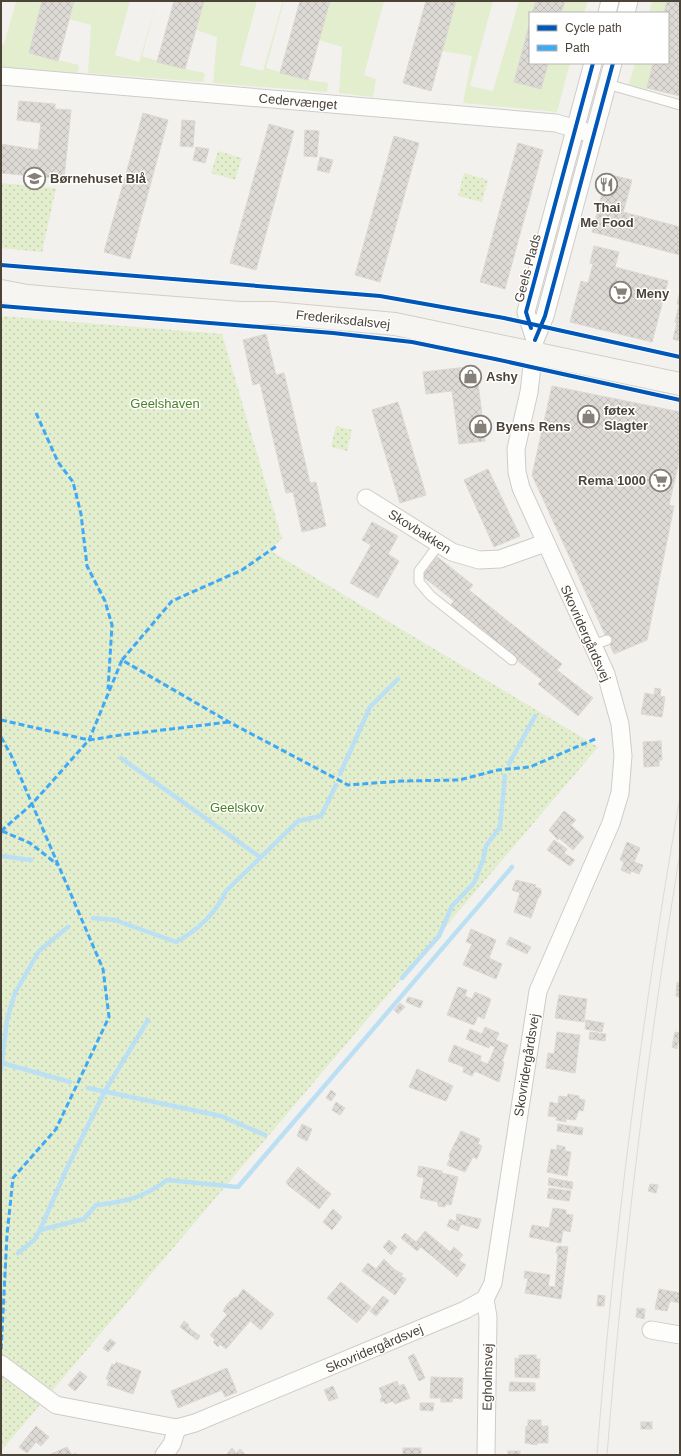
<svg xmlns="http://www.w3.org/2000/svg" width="681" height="1456" viewBox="0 0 681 1456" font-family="Helvetica,sans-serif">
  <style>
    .green { fill: #e2eecd }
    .park { fill: url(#park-dots) }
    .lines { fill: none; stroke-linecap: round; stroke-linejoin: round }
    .stream { stroke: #bce0f3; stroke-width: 4.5 }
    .building { fill: url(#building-cross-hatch); stroke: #dcd8d3 }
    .lane-casing { stroke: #cfccc8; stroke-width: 11 }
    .street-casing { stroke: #cfccc8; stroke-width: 19 }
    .secondary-casing { stroke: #d3cec4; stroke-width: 24 }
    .lane { stroke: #fdfdfc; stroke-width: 9 }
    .street { stroke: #fdfdfc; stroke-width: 17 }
    .secondary { stroke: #f7f5f1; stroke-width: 22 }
    .tram { stroke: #dbdbda; stroke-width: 1 }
    .quiet { stroke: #3fa9f5; stroke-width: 3; stroke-dasharray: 6 3; stroke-linecap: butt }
    .cycleway-casing { stroke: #fff; stroke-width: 6 }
    .cycleway { stroke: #0057b8; stroke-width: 4 }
    .labels { text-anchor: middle; stroke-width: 3; stroke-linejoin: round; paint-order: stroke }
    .street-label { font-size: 13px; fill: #4b4338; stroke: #fff }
    .poi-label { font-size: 13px; font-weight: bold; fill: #4b4338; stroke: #fff; text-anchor: start }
    .park-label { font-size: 13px; fill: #4d8226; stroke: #fff }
  </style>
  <defs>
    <pattern id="park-dots" width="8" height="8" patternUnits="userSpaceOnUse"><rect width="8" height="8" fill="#e2eecd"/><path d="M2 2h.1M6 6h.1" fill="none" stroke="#c3cdb1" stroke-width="1.8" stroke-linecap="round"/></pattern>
    <pattern id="building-cross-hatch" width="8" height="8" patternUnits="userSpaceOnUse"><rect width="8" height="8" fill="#dddad6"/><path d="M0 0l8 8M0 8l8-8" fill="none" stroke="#bfbcb8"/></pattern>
  </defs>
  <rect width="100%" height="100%" fill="#f3f1ee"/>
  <g class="green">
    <polygon points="16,1 42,1 29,53 79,65 78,73 1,67 1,44 4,45"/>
    <polygon points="74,1 130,1 115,55 139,62 157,1 142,56 185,69 205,73 203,82 88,73 91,25 69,19"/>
    <polygon points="204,1 257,1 240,65 263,71 283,1 284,1 266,68 308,80 328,83 327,92 213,83 217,37 196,30"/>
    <polygon points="330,1 384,1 364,75 376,79 373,97 339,93 342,47 319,40"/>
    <polygon points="456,1 493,1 470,86 493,91 519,1 536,1 532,13 530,13 530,22 514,82 540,89 548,63 570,63 557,112 463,103 472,56 442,51"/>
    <polygon points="565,1 588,1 584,13 561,13"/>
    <polygon points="652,1 667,1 664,13 649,13"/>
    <polygon points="635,63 653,63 647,90 628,87"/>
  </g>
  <g class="park">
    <polygon points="218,151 242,158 235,180 211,173"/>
    <polygon points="464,173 488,180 482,202 458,196"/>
    <polygon points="1,183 56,188 42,252 1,248"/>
    <polygon points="1,316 222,334 282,539 269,550 598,747 1,1451 1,877 3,857 1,856"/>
    <polygon points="336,426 352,430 347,451 331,447"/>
  </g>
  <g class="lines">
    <g class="stream">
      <polyline points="121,758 260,857"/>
      <polyline points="509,764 535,716"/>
      <polyline points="340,774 370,707 398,679"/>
      <polyline points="1,856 31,860"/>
      <path d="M93,918L115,920L176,942C197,931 217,912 226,891L298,821L321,816L336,785"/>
      <polyline points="402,978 439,936 452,906 474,883 483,860 486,846 500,827 505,776"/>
      <polyline points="2,1063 70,1082"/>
      <polyline points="1,1070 7,1020 15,993 39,951 68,927"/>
      <polyline points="88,1088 221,1116 265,1135"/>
      <polyline points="40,1230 67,1168 105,1091 148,1020"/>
      <path d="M18,1253L34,1240L40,1230L84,1219L96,1205C125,1202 143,1198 167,1180L238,1187L512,867"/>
    </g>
  </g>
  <g class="building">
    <polygon points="42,1 74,1 58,61 29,53"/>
    <polygon points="174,1 204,1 185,69 157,62"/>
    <polygon points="300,1 330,1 308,80 280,73"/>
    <polygon points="426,1 456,1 431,91 403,83"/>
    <polygon points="536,1 565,1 561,13 532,13"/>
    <polygon points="667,1 680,1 680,96 647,88 653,63 668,63 668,13 664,13"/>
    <polygon points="530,22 530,63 548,63 541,89 514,82"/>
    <polygon points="19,101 55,104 55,109 71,110 64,179 1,173 1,144 38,150 41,123 17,120"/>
    <polygon points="143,113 168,120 130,259 104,252"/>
    <polygon points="182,120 195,121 193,147 180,146"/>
    <polygon points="269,124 294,131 256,270 230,263"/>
    <polygon points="305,130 319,131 317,157 304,156"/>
    <polygon points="394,136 419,143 380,282 355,275"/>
    <polygon points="518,143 543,150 505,289 480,282"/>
    <polygon points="196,147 209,149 205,163 193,160"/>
    <polygon points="320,157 333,160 329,173 317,170"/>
    <polygon points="607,174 632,180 616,238 592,232"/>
    <polygon points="623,212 680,227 680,255 616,238"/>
    <polygon points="594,246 619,252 615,267 668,281 652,342 570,322 581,281 588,283 593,264 590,263"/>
    <polygon points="680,291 680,341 673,339 677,323 675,322 679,305 677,304"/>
    <polygon points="266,334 276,375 284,373 310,483 316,482 326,526 302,532 293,492 286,493 260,383 253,385 243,340"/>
    <polygon points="476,366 485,441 459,444 452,391 426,394 423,372"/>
    <polygon points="552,386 680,412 680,457 669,505 674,506 647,640 614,654 532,475"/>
    <polygon points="398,402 426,495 400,503 372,410"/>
    <polygon points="488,469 520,536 494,547 464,480"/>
    <polygon points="372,522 398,536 388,554 399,561 378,598 350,583 371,545 362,540"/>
    <polygon points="436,556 473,585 469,590 562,664 557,670 593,698 578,716 538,684 542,680 449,607 454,601 421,575"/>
    <polygon points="655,688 661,689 660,696 665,697 662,717 641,714 645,693 654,695"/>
    <polygon points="661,741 662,760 659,760 659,766 644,767 643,742"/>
    <polygon points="564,811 576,820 571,825 584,837 573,850 559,838 558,840 549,830"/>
    <polygon points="554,840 567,849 564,853 575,860 570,866 547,850"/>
    <polygon points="627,842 640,848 634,862 643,865 639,874 631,871 630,874 621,870 624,862 620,860"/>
    <polygon points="516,880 536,885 535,887 541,889 541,895 538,898 531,918 514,912 520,893 512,890"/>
    <polygon points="471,929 496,940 489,958 502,964 496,979 463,965 472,944 466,942"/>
    <polygon points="510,937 531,947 527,954 506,944"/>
    <polygon points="677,982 680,983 680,998 676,996"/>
    <polygon points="458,987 467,990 465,996 472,999 475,992 491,999 484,1019 478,1016 474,1025 447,1015"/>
    <polygon points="559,995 587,999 584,1022 555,1018"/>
    <polygon points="408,997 423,1001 420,1008 406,1002"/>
    <polygon points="400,1003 405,1007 398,1014 394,1010"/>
    <polygon points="586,1020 604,1023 602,1032 585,1029"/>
    <polygon points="485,1027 499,1033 496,1040 508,1045 502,1062 504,1062 499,1082 475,1071 472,1076 463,1072 464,1067 448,1061 454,1045 481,1056 480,1061 488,1064 495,1047 490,1045 489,1048 466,1039 470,1029 482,1034"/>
    <polygon points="557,1032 580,1035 575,1073 546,1068 548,1053 554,1054"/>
    <polygon points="590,1032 606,1034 605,1041 589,1039"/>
    <polygon points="675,1032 680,1033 677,1049 672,1047"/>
    <polygon points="417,1069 453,1086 446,1101 409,1087"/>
    <polygon points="331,1090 336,1094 331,1101 326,1098"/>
    <polygon points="568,1094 579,1096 579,1099 585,1100 583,1111 579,1110 575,1120 566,1119 566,1122 556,1120 557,1117 548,1116 550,1102 558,1104 559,1096 567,1097"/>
    <polygon points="336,1102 345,1108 340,1115 332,1110"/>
    <polygon points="302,1124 312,1129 307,1141 297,1136"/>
    <polygon points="558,1124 583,1128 582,1135 557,1131"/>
    <polygon points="461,1131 480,1139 478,1144 482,1146 477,1159 473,1157 465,1172 447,1165 450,1158 449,1155"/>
    <polygon points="557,1145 565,1147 565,1151 571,1152 567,1176 547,1172 551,1149 557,1150"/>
    <polygon points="419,1166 442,1171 442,1173 458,1177 451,1205 446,1204 445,1207 438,1206 438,1202 420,1198 424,1178 417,1176"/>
    <polygon points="298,1167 331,1194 319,1209 289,1186 286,1182"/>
    <polygon points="549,1178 573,1182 572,1189 548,1185"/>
    <polygon points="650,1184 658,1185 656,1193 648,1191"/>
    <polygon points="549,1188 571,1191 569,1201 547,1198"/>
    <polygon points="553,1208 566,1210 566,1214 573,1215 570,1232 563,1230 561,1243 529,1237 532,1225 549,1228"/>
    <polygon points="333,1209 342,1217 332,1230 323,1222"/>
    <polygon points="457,1214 481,1219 478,1229 461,1224 458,1231 447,1226 450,1219 460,1224 460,1222 456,1221"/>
    <polygon points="425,1231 450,1252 454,1247 463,1255 459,1260 466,1265 457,1277 421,1247 417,1251 401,1238 405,1233 416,1242"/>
    <polygon points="389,1240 397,1247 391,1255 383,1247"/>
    <polygon points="559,1246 568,1247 561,1299 525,1293 528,1278 524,1278 525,1271 550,1275 548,1286 555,1287 558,1253 556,1253 557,1247"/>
    <polygon points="384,1259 395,1270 403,1274 401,1276 406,1279 395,1295 362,1271 368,1263 376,1269"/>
    <polygon points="341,1282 371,1307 357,1323 327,1298"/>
    <polygon points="243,1289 274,1314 261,1330 250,1321 226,1349 220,1344 218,1347 213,1342 215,1340 210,1335 227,1315 223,1311 227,1304 235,1297 237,1298"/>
    <polygon points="659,1289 680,1293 680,1303 670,1301 667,1311 655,1309"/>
    <polygon points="598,1295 605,1296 604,1306 597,1306"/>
    <polygon points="383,1296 389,1301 376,1316 370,1311"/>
    <polygon points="637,1308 645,1309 644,1319 636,1317"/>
    <polygon points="184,1321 189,1325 188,1327 200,1336 197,1340 180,1327"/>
    <polygon points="110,1339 116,1343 108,1352 103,1348"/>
    <polygon points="414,1354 425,1378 419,1381 408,1357"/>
    <polygon points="519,1355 536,1355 536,1359 540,1359 539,1378 515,1377 515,1358 519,1359"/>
    <polygon points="116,1362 141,1371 133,1394 107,1385 109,1380 106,1379 112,1364 115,1365"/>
    <polygon points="227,1368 237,1392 225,1397 222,1390 178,1408 171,1391"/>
    <polygon points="80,1371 87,1377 75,1391 68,1385"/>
    <polygon points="431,1377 463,1378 462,1399 453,1398 452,1402 441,1402 441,1398 430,1398"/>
    <polygon points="397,1381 399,1386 404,1384 410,1398 395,1404 393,1401 385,1404 384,1401 381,1402 380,1399 382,1397 379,1388"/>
    <polygon points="510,1382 535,1383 535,1391 509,1391"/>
    <polygon points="333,1386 338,1398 329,1401 324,1390"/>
    <polygon points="420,1403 434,1403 433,1411 420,1410"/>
    <polygon points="528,1420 541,1420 541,1426 548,1426 548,1443 537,1443 537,1445 525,1443 526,1426 528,1426"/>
    <rect x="641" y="1422" width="11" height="7"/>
    <polygon points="36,1426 49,1437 41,1446 36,1442 27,1453 19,1447"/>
    <polygon points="67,1447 72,1455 76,1453 77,1455 49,1455"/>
    <polygon points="232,1448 236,1453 240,1449 246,1455 226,1455"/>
    <rect x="403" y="1448" width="18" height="7"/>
    <rect x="508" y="1451" width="12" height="4"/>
  </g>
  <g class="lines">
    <defs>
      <g id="lane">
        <polyline points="607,84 680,105"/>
        <polyline points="439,544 419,571 419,582 431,596 512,660"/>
        <polyline points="593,645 607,640"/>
      </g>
      <g id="street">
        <polyline points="607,13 610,1"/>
        <polyline points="626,13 629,1"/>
        <polyline points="1,76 556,123 593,134"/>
        <polyline points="535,340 526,312 593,63"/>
        <polyline points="366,498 452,552 479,560 500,559 545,543"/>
        <polyline points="485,1299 488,1317 486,1455"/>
        <polyline points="651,1330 680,1335"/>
        <polyline points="1,1364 56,1405 177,1428 195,1423 465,1310 485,1299 493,1283 538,991 611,823 620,793 623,756 620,724 606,674 521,488 517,472 516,449 529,392 535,340 545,316 613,63"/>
        <polyline points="164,1455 172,1444 177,1428"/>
      </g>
      <polyline id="secondary" points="1,291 27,296 85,301 240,313 273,313 395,324 680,384"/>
    </defs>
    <use href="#lane" class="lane-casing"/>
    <use href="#street" class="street-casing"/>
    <use href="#secondary" class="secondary-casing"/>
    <use href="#lane" class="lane"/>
    <use href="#street" class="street"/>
    <use href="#secondary" class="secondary"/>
    <g class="tram">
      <path d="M597,1455C614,1235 642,1015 680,797"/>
      <path d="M607,1455C623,1253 647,1053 680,853"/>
    </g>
    <g class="quiet">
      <polyline points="36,413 58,462 73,482 81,514 87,566 105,601 112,625 108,689"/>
      <polyline points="122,660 172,601 242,570 278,545"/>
      <polyline points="1,720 89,740 121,735 229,722"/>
      <polyline points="1,737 11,755 103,969 109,1017 56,1129 13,1178 7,1235 1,1352"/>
      <polyline points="1,831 32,804 89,740 122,660 229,722 348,785 402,781 459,780 498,770 530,767 595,739"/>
      <polyline points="2,831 30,843 58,865"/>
    </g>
    <defs>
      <g id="cycleway">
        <polyline points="1,265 380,296 504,318 680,357"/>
        <polyline points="1,306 333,333 412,342 495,359 680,400"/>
        <polyline points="531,328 526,312 593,63"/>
        <polyline points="535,340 545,316 613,63"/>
      </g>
    </defs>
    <use href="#cycleway" class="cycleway-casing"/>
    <use href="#cycleway" class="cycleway"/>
  </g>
  <defs>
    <symbol id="school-ring" viewBox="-11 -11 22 22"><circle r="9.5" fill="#fff" stroke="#868078" stroke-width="1.5"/><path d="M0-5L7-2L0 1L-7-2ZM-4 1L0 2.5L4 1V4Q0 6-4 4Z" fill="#868078"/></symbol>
    <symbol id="restaurant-ring" viewBox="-11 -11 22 22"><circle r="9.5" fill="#fff" stroke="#868078" stroke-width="1.5"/><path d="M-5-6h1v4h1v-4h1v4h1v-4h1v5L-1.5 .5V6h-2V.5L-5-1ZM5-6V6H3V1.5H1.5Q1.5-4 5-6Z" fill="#868078"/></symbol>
    <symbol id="supermarket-ring" viewBox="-11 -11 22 22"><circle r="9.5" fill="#fff" stroke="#868078" stroke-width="1.5"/><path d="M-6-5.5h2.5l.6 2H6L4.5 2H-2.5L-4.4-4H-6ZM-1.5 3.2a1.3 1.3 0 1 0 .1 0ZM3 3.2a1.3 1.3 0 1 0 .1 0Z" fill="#868078"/></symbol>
    <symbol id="shop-ring" viewBox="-11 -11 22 22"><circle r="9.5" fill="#fff" stroke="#868078" stroke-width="1.5"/><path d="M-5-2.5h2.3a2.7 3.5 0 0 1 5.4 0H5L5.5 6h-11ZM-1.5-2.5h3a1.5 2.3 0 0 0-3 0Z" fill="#868078"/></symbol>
  </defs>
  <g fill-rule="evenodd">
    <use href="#school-ring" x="22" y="166" width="25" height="25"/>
    <use href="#restaurant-ring" x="594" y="172" width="25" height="25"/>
    <use href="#supermarket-ring" x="608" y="280" width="25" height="25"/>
    <use href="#shop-ring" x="458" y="364" width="25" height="25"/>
    <use href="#shop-ring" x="576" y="404" width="25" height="25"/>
    <use href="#shop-ring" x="468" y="414" width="25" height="25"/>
    <use href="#supermarket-ring" x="648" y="468" width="25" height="25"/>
  </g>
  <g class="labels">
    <g class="street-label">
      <text transform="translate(298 101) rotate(5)" y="5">Cedervænget</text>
      <text transform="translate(527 268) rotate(-75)" y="5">Geels Plads</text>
      <text transform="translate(343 319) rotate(6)" y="5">Frederiksdalsvej</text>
      <text transform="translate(420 531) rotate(32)" y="5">Skovbakken</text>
      <text transform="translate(586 633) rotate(66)" y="5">Skovridergårdsvej</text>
      <text transform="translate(526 1065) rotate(-81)" y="5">Skovridergårdsvej</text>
      <text transform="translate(374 1348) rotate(-23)" y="5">Skovridergårdsvej</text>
      <text transform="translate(487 1377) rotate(-89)" y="5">Egholmsvej</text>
    </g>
    <g class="poi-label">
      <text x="50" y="183">Børnehuset Blå</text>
      <text x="607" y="212" text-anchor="middle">Thai<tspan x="607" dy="15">Me Food</tspan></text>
      <text x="636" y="298">Meny</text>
      <text x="486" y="381">Ashy</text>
      <text x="604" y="415">føtex<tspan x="604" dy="15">Slagter</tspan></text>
      <text x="496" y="431">Byens Rens</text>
      <text x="646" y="485" text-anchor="end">Rema 1000</text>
    </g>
    <g class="park-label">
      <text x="165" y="408">Geelshaven</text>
      <text x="237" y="812">Geelskov</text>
    </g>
  </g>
  <rect width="681" height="1456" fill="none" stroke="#4b4338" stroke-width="4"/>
  <rect x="529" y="12" width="140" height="52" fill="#ffffff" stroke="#b7b4af"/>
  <rect x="537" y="25" width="20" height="6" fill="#0057b8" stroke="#b7b4af"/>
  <text x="565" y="32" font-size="12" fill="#4b4338">Cycle path</text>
  <rect x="537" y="45" width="20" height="6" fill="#3fa9f5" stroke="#b7b4af"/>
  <text x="565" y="52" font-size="12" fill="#4b4338">Path</text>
</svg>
